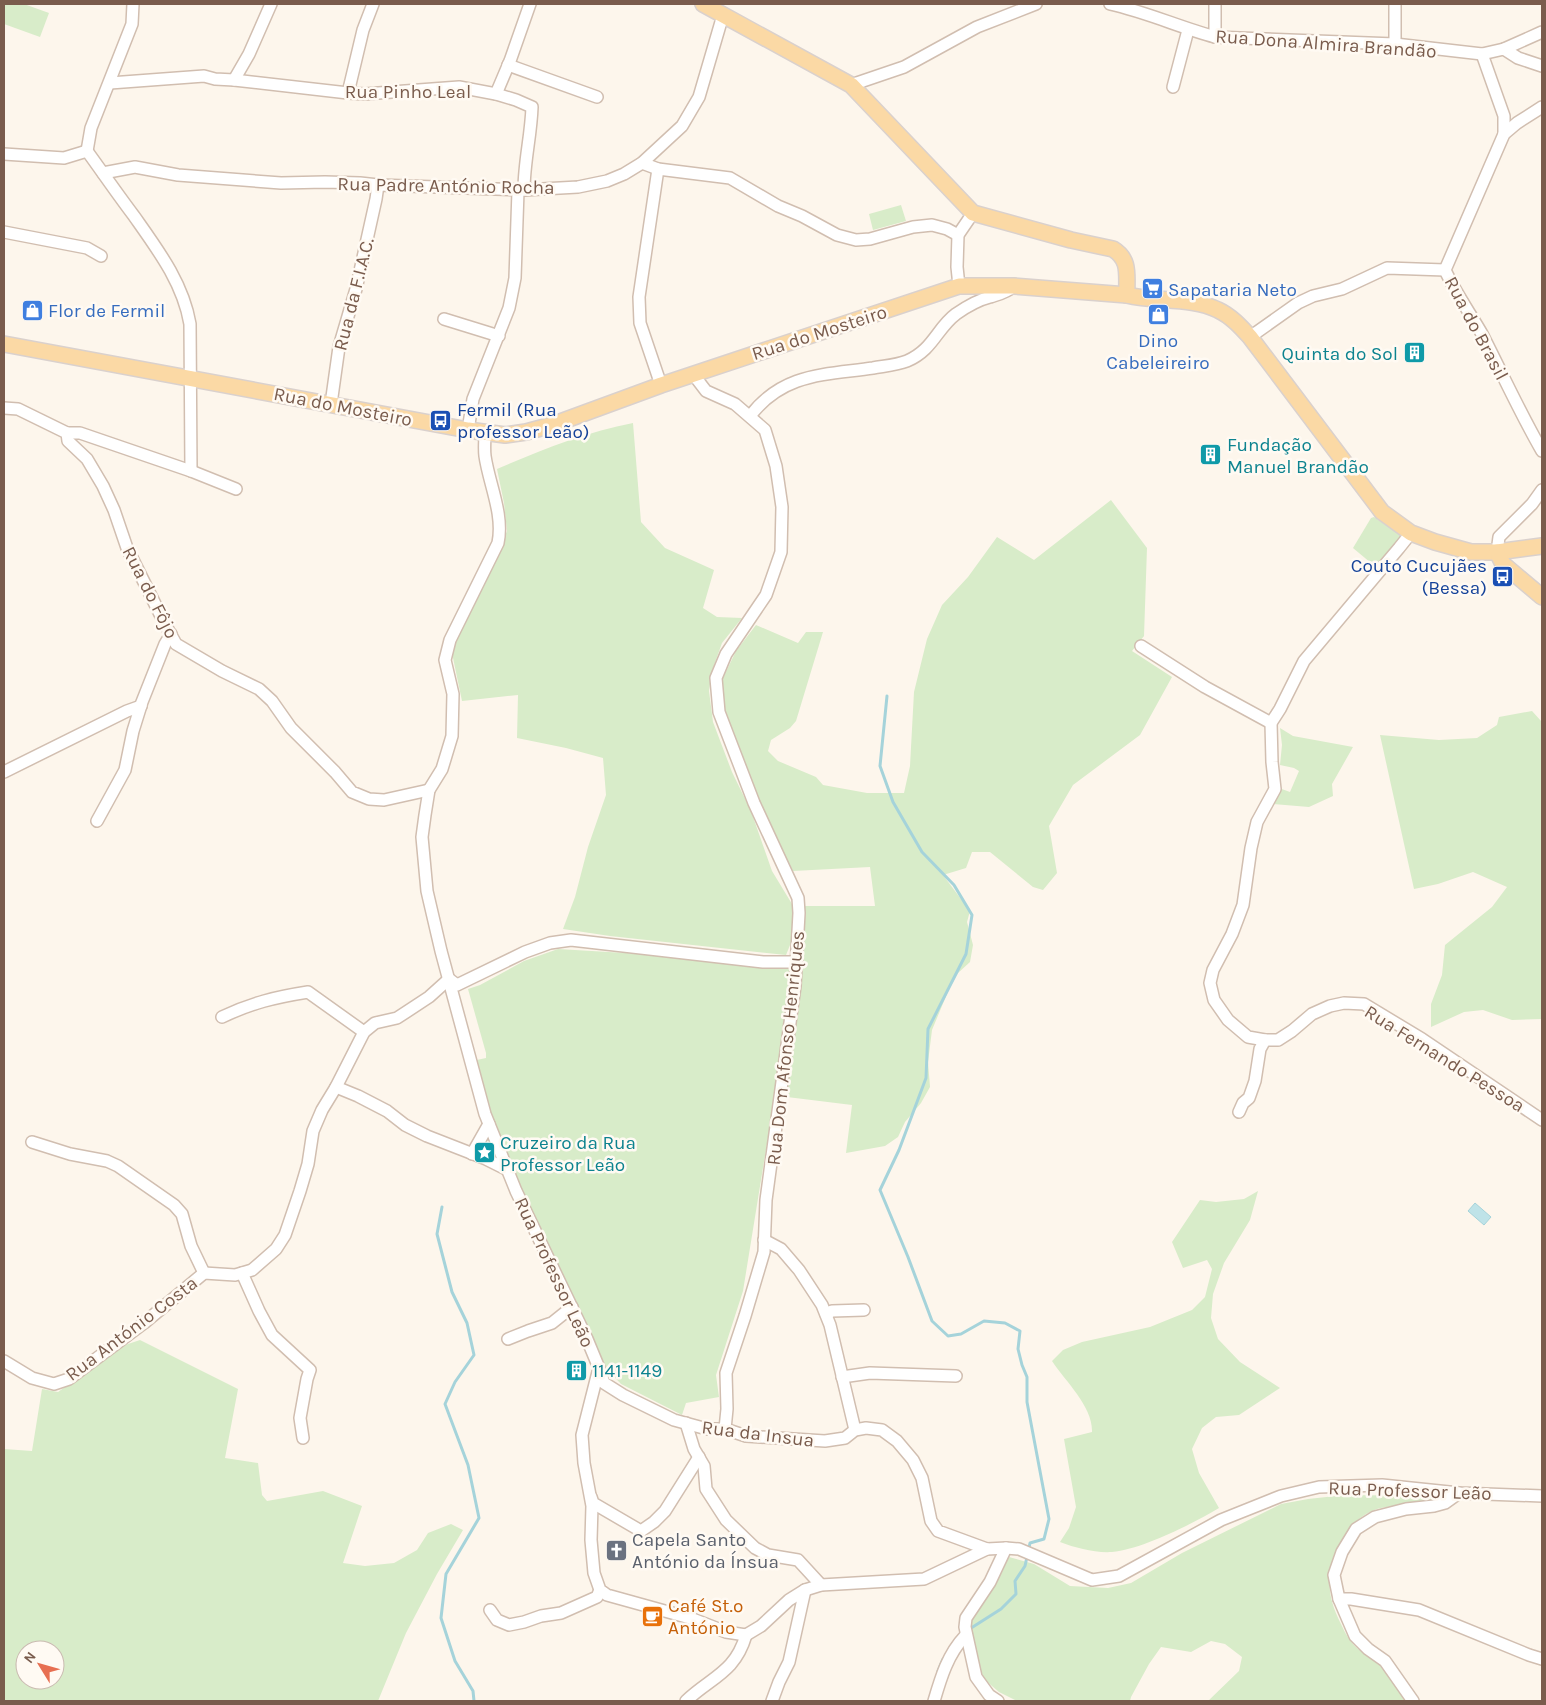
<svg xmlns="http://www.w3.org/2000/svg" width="1546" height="1705" viewBox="0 0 1546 1705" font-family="Karla,sans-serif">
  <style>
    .green { fill: #d8ecc9; fill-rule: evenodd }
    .water { fill: #bfe3e8; stroke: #a5d3da }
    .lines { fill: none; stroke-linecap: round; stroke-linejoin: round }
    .stream { stroke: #a5d3da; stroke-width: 3 }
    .minor-casing { stroke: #d1beb0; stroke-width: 14 }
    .major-casing { stroke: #dad1cd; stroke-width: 18 }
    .minor { stroke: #fff; stroke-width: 11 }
    .major { stroke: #fbd9a5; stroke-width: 15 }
    .labels { text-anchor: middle; stroke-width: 5; stroke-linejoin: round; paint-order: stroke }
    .street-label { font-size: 19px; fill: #7a5c4d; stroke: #fffaf3 }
    .shop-label { font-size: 19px; fill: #366cbe; stroke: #fffaf3; text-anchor: start }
    .culture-label { font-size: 19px; fill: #0d838f; stroke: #fffaf3; text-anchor: start }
    .transit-label { font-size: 19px; fill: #164399; stroke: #fffaf3; text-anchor: start }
    .worship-label { font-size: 19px; fill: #5b616d; stroke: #fffaf3; text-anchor: start }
    .food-label { font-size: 19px; fill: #c56008; stroke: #fffaf3; text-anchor: start }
  </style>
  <rect width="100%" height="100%" fill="#fdf6ec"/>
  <g class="green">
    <polygon points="4,4 24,4 49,13 40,37 4,24"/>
    <polygon points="901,205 906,221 873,230 869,214"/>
    <path d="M633,423L641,522L665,548L714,570L703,608L717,617L742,618L722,643L712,671L709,691L713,722L732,772L751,811L772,871L792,904V940L786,955L610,936L563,929L575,897L588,847L606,795L603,758L566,748L517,738L518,695L462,701L452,653L462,625L496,558L507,531L504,503L497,469C541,450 586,432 633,423Z"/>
    <polygon points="1111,500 1147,548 1144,636 1132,651 1172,677 1140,735 1073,785 1049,826 1057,873 1043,890 1033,887 990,852 972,852 966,868 943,875 970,911 967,922 973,945 970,962 958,973 949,989 932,1030 928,1062 930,1087 921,1103 905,1122 898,1137 885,1146 846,1153 852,1105 787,1097 804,932 805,906 875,906 870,867 793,871 777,842 727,723 721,682 736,651 756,625 798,643 806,632 823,632 796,721 790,728 771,740 768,751 778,761 816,777 823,785 867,793 904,793 910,766 914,692 927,639 942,605 968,577 997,537 1034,560"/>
    <polygon points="1374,517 1403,537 1377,568 1353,548 1371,518"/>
    <polygon points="1532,711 1542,722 1542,1019 1512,1020 1483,1010 1464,1012 1431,1027 1431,1004 1442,975 1445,945 1492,907 1507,887 1473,872 1438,884 1414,889 1380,735 1439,740 1477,738 1497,725 1499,717"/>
    <polygon points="1280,728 1293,736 1353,747 1332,784 1333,796 1309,807 1273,804 1279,788 1290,792 1299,771 1294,768 1280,765 1282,745"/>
    <polygon points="558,949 659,955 733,964 791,969 780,1063 743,1291 716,1375 719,1397 686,1403 682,1415 621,1384 602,1364 594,1342 565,1293 513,1185 472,1061 486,1058 486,1053 468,989 480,985 524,961"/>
    <path d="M1258,1191L1250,1220L1224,1263L1213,1294L1211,1318L1218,1339L1240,1362L1280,1388L1239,1415L1216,1417L1202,1428L1192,1449L1199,1473L1219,1508C1192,1524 1143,1549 1112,1552C1094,1553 1076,1548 1060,1542L1069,1528L1076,1507L1064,1439L1092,1432C1093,1407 1066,1382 1052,1361L1063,1350L1082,1342L1150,1327L1192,1310L1205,1297L1212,1269L1207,1260L1183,1268L1172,1242L1200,1200L1216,1202L1244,1199Z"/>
    <path d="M140,1340L238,1389L225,1458L258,1463L262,1495L267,1501L323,1491L362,1506L343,1563L365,1566L394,1563L417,1550L428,1533L451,1524L463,1530L437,1574L406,1633L378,1701H4V1449L32,1451L42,1389L58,1392L125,1345ZM25,1650H55V1680H25Z"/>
    <path d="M1345,1495L1438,1496C1425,1509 1390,1502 1372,1511C1354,1519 1346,1533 1338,1550C1326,1579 1327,1596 1341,1624C1345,1633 1350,1642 1358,1649C1365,1655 1373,1658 1380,1664C1388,1669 1400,1692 1406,1701H1208L1239,1671L1242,1657L1225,1644L1211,1641L1191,1652L1161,1647L1149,1664L1131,1697L1130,1701H1017L999,1692L985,1680L975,1658L971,1622L999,1578L1009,1557L1034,1564L1070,1586L1108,1588L1131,1583L1182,1553L1281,1504L1308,1499Z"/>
  </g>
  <polygon class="water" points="1475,1203 1491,1217 1484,1225 1468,1211"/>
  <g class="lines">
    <g class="stream">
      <polyline points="887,696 880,766 893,802 922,852 954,885 972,915 966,954 928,1029 926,1078 899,1150 880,1190 908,1257 932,1321 948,1336 961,1334 984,1321 1005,1323 1020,1331 1018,1349 1022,1365 1027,1377 1027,1402 1049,1519 1044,1539 1030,1543 1025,1566 1015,1581 1016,1594 1001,1609 968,1630"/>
      <polyline points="442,1207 437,1234 452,1292 467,1323 474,1355 455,1382 445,1404 468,1465 479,1518 446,1574 441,1618 455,1661 473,1691 474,1701"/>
      <polyline points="938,1671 943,1659"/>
    </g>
    <defs>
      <g id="minor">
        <path d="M1110,4C1146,12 1179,27 1215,37L1395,44L1482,54L1504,49L1518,58L1542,66"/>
        <polyline points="1395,4 1395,44"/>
        <polyline points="1215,37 1215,4"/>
        <polyline points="1504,49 1542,32"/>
        <polyline points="1482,54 1504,116 1504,134"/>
        <polyline points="508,65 597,97"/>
        <polyline points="234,80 249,54 271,4"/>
        <path d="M110,83L204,76L215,79L234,80L348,93L365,94L459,87L496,94L516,100L532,107C531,136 524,162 524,190"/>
        <polyline points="851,85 904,67 977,27 1036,4"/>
        <polyline points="1173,87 1188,30"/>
        <polyline points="348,93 363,30 373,4"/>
        <polyline points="496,94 510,61 530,4"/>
        <path d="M1542,107L1517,123L1504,134L1445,270C1455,292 1470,313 1482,334C1502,373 1520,413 1542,451"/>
        <path d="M87,151C103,173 118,195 134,216C158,250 183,283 190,324L191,471"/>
        <polyline points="87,151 91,128 132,24 133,4"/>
        <polyline points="4,154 64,158 87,151"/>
        <polyline points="642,163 658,169 730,178 778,206 802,216 837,235 856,240 870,239 913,227 932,225 947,229 958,235"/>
        <polyline points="658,169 639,297 640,323 661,385"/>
        <polyline points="103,173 135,167 178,175 281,183 325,182 360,183 378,185 524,190 578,187 607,181 624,174 642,163 682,126 699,97 723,15"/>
        <polyline points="4,232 87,248 101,256"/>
        <polyline points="959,286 957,267 958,235 973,213"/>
        <polyline points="444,319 499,336"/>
        <polyline points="1250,337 1298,303 1313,296 1342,289 1387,268 1445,270"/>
        <polyline points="693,374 706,391 735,404 765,430 776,466 782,507 781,552 766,595 726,654 716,678 719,712 754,803 798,898 799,913 795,986 766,1200 764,1252 745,1316 726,1373 727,1409 725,1429"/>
        <polyline points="331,404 339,347 356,289 376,199 378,185"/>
        <polyline points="4,408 18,409 67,433 68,441 87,459 103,486 114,510 127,548 165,624 176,644 222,671 259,689 272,701 291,728 335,772 352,792 369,799 384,800 429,790"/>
        <path d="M750,416C783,373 824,375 873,368C884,366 897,365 907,361C933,350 937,328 956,314C966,307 978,300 990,297C999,294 1006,293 1014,286"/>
        <polyline points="468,430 473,399 509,308 515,278 518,191"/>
        <path d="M485,432C485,440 484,448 485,456C489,484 504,514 498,543L450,640L445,660L453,694L452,736L442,769L429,790L425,815L422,837L427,891L441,951L485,1114L516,1191L587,1339L599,1368L582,1435L584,1463L592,1506L591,1540L594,1573L600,1590L607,1595L690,1618L726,1632L746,1635L761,1626L789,1600L805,1590L821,1585L924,1579L987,1549L1006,1548L1019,1549L1092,1580L1119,1576L1221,1520L1281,1496L1319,1487L1382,1485L1459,1493L1542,1496"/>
        <polyline points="67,433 80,433 191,471 236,489"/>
        <polyline points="1497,552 1499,537 1532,504 1542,490"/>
        <polyline points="1141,646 1205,687 1271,723"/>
        <polyline points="4,772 127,711 141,706"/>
        <polyline points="97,821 125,770 133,731 142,702 165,644 171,634"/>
        <path d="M222,1017C251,1003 276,997 308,992L364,1032"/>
        <polyline points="1265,1040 1278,1040 1292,1031 1312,1014 1330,1006 1344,1003 1364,1004 1422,1039 1542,1120"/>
        <polyline points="336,1087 358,1096 387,1111 405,1125 427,1136 486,1159 508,1170"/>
        <polyline points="1239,1112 1243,1103 1249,1098 1255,1081 1260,1049 1265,1040 1248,1037 1228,1020 1214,1000 1210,983 1213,970 1232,934 1243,905 1251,848 1257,822 1275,789 1272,762 1271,723 1280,709 1304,661 1399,548 1411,533"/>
        <polyline points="32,1142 70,1154 107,1161 118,1166 174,1205 182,1214 191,1246 204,1273"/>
        <polyline points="472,1154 489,1124"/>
        <polyline points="764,1240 781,1249 799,1270 822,1305 830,1325 855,1430"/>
        <polyline points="242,1273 259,1311 272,1335 310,1370 307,1379 300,1418 303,1438"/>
        <polyline points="826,1314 832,1311 864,1310"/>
        <polyline points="508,1339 528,1331 552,1323 572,1307"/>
        <polyline points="4,1361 32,1378 54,1384 69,1379 144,1323 204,1273 235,1275 242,1273 252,1270 276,1249 285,1235 300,1191 308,1164 313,1131 322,1110 336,1087 364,1032 375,1023 397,1018 429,997 449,979 457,985 525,952 550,943 571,940 763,962 797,962"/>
        <polyline points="599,1368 604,1383 623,1395 674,1420 707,1429 725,1429 746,1436 825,1441 845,1438 855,1430 866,1428 882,1430 897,1441 913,1460 922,1478 931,1521 938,1531 987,1549"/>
        <polyline points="842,1377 870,1373 956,1376"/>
        <polyline points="686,1423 694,1449 704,1466 706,1489 726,1520 755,1548 768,1555 798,1560 821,1585"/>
        <polyline points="591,1497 593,1503 641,1531 654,1522 665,1511 699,1457"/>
        <polyline points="1339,1599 1351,1599 1419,1610 1529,1655 1542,1659"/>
        <polyline points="490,1610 497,1620 509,1625 524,1622 541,1616 561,1613 597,1597 600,1590"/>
        <path d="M686,1701C711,1677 735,1673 746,1635"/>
        <polyline points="772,1701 779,1682 789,1662 805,1590"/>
        <path d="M934,1701C941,1677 948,1654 965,1636"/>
        <polyline points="998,1701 989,1695 976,1677 965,1627 966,1618 990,1582 1006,1548"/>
        <polyline points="1413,1701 1385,1661 1368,1649 1355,1636 1339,1599 1334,1575 1342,1552 1356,1529 1375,1517 1406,1509 1434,1506 1445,1503 1459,1493"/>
      </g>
      <g id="major">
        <path d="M703,4L851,85L973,213L1071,240L1113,249C1131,260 1126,276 1127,295"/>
        <path d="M4,344L468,430L505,435L526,432L552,425L661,385L959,286H1014L1127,295C1155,302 1192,297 1218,310C1231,316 1241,327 1250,337L1382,512L1411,533L1435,542L1471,552H1497L1542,546"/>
        <polyline points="1497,552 1503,564 1542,597"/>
      </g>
    </defs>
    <use href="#minor" class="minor-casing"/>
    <use href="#major" class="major-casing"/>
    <use href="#minor" class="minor"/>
    <use href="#major" class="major"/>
  </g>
  <defs>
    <symbol id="supermarket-square" viewBox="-11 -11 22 22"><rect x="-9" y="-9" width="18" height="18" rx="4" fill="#3f7fe0" stroke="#fffaf3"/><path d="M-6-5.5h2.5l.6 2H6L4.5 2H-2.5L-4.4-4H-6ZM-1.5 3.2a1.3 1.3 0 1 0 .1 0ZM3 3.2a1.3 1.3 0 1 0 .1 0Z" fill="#fff"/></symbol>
    <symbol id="shop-square" viewBox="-11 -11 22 22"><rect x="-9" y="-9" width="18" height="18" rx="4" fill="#3f7fe0" stroke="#fffaf3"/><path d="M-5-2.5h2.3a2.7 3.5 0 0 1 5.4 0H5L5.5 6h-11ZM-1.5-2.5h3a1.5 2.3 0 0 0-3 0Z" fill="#fff"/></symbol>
    <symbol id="building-square" viewBox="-11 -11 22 22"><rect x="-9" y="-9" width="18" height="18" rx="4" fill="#0f9aa8" stroke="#fffaf3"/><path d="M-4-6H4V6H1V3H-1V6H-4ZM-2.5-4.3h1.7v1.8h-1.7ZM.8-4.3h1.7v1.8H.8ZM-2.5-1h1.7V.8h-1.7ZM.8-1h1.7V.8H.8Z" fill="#fff"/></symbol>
    <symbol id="bus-square" viewBox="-11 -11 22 22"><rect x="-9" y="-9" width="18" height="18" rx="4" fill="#1a4fb4" stroke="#fffaf3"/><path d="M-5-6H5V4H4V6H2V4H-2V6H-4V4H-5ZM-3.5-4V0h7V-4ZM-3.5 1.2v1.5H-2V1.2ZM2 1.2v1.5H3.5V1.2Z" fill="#fff"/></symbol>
    <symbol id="sight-square" viewBox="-11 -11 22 22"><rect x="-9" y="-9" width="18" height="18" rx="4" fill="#0f9aa8" stroke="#fffaf3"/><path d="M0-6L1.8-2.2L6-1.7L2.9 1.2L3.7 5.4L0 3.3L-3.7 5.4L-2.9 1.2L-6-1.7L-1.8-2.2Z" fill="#fff"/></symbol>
    <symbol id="church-square" viewBox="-11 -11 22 22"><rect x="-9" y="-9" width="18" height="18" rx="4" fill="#6b7280" stroke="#fffaf3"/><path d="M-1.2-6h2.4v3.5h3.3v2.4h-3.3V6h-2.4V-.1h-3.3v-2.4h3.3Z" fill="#fff"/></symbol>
    <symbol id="cafe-square" viewBox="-11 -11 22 22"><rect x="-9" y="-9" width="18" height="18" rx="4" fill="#e8710a" stroke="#fffaf3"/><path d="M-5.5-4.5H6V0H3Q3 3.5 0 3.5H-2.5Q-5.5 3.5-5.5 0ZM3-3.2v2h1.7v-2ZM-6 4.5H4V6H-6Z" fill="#fff"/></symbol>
  </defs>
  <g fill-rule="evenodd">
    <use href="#supermarket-square" x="1140" y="276" width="25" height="25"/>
    <use href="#shop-square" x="20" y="298" width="25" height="25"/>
    <use href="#shop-square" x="1146" y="302" width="25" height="25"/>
    <use href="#building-square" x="1402" y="340" width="25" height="25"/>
    <use href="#bus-square" x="428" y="408" width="25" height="25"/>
    <use href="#building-square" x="1198" y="442" width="25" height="25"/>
    <use href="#bus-square" x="1490" y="564" width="25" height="25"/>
    <use href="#sight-square" x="472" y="1140" width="25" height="25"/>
    <use href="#building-square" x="564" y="1358" width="25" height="25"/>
    <use href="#church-square" x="604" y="1538" width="25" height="25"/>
    <use href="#cafe-square" x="640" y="1604" width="25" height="25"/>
  </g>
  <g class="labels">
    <g class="street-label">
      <text transform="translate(1326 43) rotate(4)" y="7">Rua Dona Almira Brandão</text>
      <text x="408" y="98">Rua Pinho Leal</text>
      <text transform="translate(446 185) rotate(1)" y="7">Rua Padre António Rocha</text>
      <text transform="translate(353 294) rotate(-76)" y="7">Rua da F.I.A.C.</text>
      <text transform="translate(1477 328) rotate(62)" y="7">Rua do Brasil</text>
      <text transform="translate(819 332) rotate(-18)" y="7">Rua do Mosteiro</text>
      <text transform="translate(343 406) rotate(11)" y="7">Rua do Mosteiro</text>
      <text transform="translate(151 592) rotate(63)" y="7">Rua do Fôjo</text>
      <text transform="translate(785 1048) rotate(-84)" y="7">Rua Dom Afonso Henriques</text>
      <text transform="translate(1445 1058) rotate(32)" y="7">Rua Fernando Pessoa</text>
      <text transform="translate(555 1272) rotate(65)" y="7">Rua Professor Leão</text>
      <text transform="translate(131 1328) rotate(-37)" y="7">Rua António Costa</text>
      <text transform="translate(758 1433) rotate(7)" y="7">Rua da Insua</text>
      <text transform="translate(1410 1490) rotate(2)" y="7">Rua Professor Leão</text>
    </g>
    <g class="shop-label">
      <text x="1168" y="296">Sapataria Neto</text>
      <text x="48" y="317">Flor de Fermil</text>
      <text x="1158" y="347" text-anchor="middle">Dino<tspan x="1158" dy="22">Cabeleireiro</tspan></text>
    </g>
    <g class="culture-label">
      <text x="1398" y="360" text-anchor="end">Quinta do Sol</text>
      <text x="1227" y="451">Fundação<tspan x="1227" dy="22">Manuel Brandão</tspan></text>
      <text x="500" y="1149">Cruzeiro da Rua<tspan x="500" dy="22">Professor Leão</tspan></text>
      <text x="592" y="1377">1141-1149</text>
    </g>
    <g class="transit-label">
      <text x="457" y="416">Fermil (Rua<tspan x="457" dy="22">professor Leão)</tspan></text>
      <text x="1487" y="572" text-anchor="end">Couto Cucujães<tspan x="1487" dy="22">(Bessa)</tspan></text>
    </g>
    <g class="worship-label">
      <text x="632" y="1546">Capela Santo<tspan x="632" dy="22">António da Ínsua</tspan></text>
    </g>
    <g class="food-label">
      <text x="668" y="1612">Café St.º<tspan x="668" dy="22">António</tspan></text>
    </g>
  </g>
  <rect width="1546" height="1705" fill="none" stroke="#7a5c4d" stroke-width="10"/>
  <g transform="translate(40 1665) rotate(307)"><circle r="24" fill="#fffaf3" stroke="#cabbb1"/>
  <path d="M0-4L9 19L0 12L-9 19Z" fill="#e76f51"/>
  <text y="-8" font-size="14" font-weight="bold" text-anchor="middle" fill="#7a5c4d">N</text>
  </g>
</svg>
